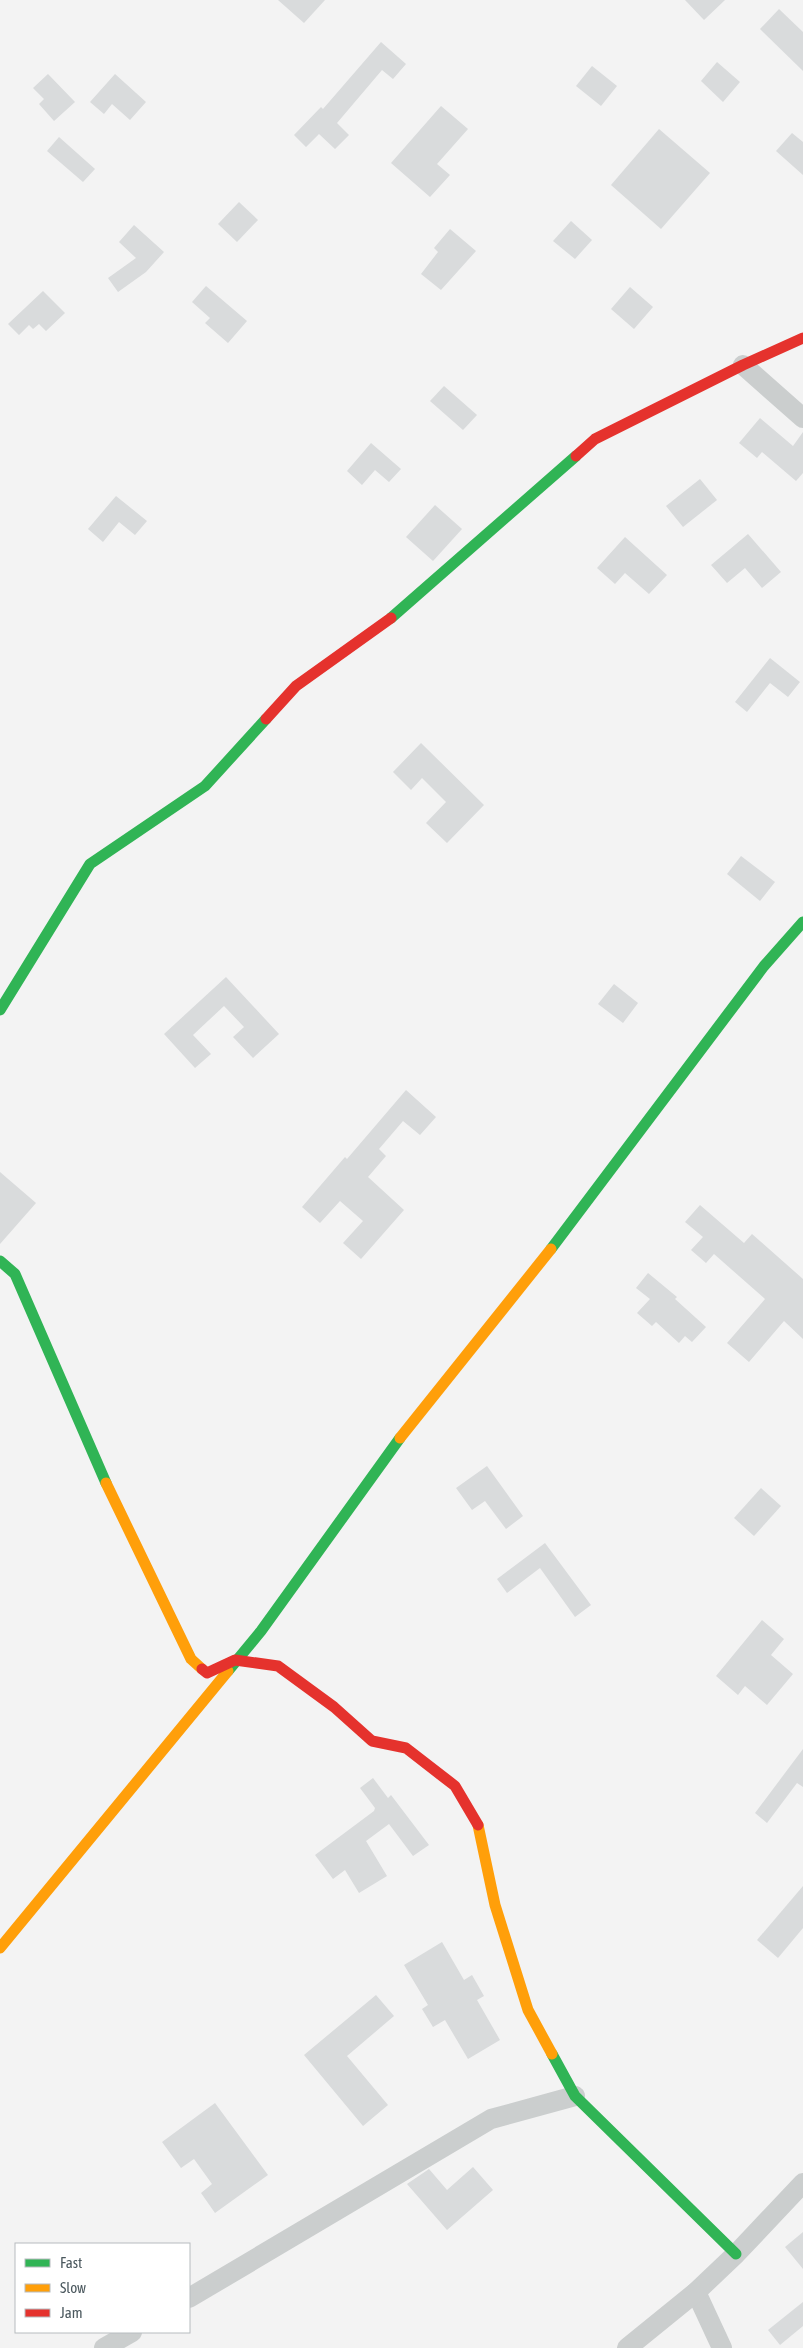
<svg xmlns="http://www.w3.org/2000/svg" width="803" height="2348" viewBox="0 0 803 2348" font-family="'Asap Condensed',sans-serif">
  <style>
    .building { fill: #d9dbdc }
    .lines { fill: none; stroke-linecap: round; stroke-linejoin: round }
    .street { stroke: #cbcece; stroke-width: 20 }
    .fast { stroke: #30b455; stroke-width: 11 }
    .slow { stroke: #ff9f0a; stroke-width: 11 }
    .jam { stroke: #e5322d; stroke-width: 11 }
  </style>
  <rect width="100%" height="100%" fill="#f3f3f3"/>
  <g class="building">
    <polygon points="278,0 325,0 304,23"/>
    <polygon points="685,0 725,0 704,20"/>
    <polygon points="779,9 803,32 803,71 760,29"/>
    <polygon points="381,42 406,64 393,79 382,70 337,123 349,135 335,149 319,134 306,147 294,135 321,107 323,109"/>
    <polygon points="717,62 740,82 723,102 701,81"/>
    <polygon points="592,66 617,86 601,106 576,86"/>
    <polygon points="48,74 75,102 54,121 39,104 44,99 33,88"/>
    <polygon points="115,74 146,102 130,120 112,104 104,114 90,102"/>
    <polygon points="441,106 468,129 437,164 450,175 430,197 391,163"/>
    <polygon points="659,129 710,173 661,229 611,185"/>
    <polygon points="792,133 803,142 803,175 776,151"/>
    <polygon points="59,137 95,169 83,182 47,151"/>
    <polygon points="239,202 258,220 237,242 218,224"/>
    <polygon points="571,221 592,240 575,259 553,241"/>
    <polygon points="134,225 164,252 146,272 118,292 108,278 136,258 119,242"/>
    <polygon points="450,229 476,251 441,290 421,274 438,252 434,248"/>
    <polygon points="206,286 247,321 228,343 205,323 210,318 192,302"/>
    <polygon points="630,287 653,307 634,329 611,309"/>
    <polygon points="43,291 65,313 46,331 39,324 33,329 29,325 19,335 8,324"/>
    <polygon points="444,386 477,415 463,430 430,401"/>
    <polygon points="760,418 793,446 803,432 803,473 796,481 762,452 757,458 739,443"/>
    <polygon points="371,443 401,469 389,482 375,470 362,485 347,471"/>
    <polygon points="700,479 717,500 683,527 666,506"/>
    <polygon points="116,496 147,521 135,535 119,522 103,542 88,529"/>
    <polygon points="435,505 462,529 433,561 406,537"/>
    <polygon points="748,534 781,572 762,588 745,568 727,583 711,565"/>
    <polygon points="625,537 667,575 649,594 625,573 615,584 597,568"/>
    <polygon points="770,658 800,682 788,697 770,683 747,712 735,702"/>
    <polygon points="421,743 484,805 447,843 426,823 446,802 422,778 411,790 393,772"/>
    <polygon points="741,856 775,882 760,901 727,874"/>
    <polygon points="226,977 279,1034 253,1058 233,1037 244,1027 224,1006 193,1035 211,1054 195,1068 164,1034"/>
    <polygon points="614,984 638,1003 623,1023 598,1004"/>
    <polygon points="406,1090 436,1117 420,1135 403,1121 379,1149 386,1156 368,1177 404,1210 361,1259 343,1243 363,1221 340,1201 320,1223 302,1207 345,1157 347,1159"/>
    <polygon points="0,1172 36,1203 0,1244"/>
    <polygon points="700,1205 744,1243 752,1234 803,1279 803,1339 784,1321 749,1362 727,1343 765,1299 714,1254 706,1263 691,1250 703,1237 685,1222"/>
    <polygon points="648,1273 677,1297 675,1299 706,1327 692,1342 685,1336 679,1343 656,1322 652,1326 637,1313 650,1299 636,1288"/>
    <polygon points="487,1466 523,1516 506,1529 485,1501 472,1510 456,1488"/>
    <polygon points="761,1488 781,1506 754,1536 734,1518"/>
    <polygon points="545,1543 591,1605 575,1617 540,1568 507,1593 497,1579"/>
    <polygon points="762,1620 784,1639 771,1655 793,1674 767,1705 745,1686 738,1695 716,1676"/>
    <polygon points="803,1749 803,1787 797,1783 767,1823 755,1813"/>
    <polygon points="373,1778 388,1798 391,1795 429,1845 413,1856 389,1824 366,1841 387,1876 359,1893 345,1870 333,1879 315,1855 374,1811 375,1808 360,1788"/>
    <polygon points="803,1886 803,1928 778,1958 757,1940"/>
    <polygon points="442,1942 464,1980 472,1975 484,1996 477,2000 500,2040 468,2059 445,2020 433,2027 422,2009 428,2005 404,1965"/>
    <polygon points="376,1995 394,2016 347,2056 388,2105 363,2126 304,2055"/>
    <polygon points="215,2103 268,2175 215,2213 201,2193 212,2184 194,2159 181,2168 162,2142"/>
    <polygon points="473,2167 493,2190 447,2230 407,2184 429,2169 447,2190"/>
    <polygon points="803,2232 803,2269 785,2247"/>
    <polygon points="803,2302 803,2326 780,2345 768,2330"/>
  </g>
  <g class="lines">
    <g class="street">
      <polyline points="743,365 803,418"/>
      <polyline points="696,2292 722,2348"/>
      <polyline points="189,2298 491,2119 575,2096"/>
      <polyline points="104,2348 132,2332"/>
      <polyline points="627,2348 696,2292 736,2254 803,2183"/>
    </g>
    <g class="fast">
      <polyline points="391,618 576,456"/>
      <polyline points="0,1010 90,864 205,786 266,719"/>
      <polyline points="551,1249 764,966 803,922"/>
      <polyline points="0,1261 15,1274 106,1483"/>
      <polyline points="228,1671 261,1631 400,1438"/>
      <polyline points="552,2054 575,2096 736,2254"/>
    </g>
    <g class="slow">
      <polyline points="400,1438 551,1249"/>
      <polyline points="106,1483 191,1659 202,1669"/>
      <polyline points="478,1825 495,1905 528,2010 552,2054"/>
      <polyline points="0,1948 228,1671"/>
    </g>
    <g class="jam">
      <polyline points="576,456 595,439 743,365 803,338"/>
      <polyline points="266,719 296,686 391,618"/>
      <polyline points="202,1669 207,1673 235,1660 278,1666 334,1707 372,1741 406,1748 455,1786 478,1825"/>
    </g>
  </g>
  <rect x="15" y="2243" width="175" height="90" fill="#ffffff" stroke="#b7bcbf"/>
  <rect x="25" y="2259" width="25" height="8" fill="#30b455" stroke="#b7bcbf"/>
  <text x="60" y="2268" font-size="15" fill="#4b585e">Fast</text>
  <rect x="25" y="2284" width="25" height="8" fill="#ff9f0a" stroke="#b7bcbf"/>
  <text x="60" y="2293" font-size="15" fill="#4b585e">Slow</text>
  <rect x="25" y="2309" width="25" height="8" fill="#e5322d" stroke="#b7bcbf"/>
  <text x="60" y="2318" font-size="15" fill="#4b585e">Jam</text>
</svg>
